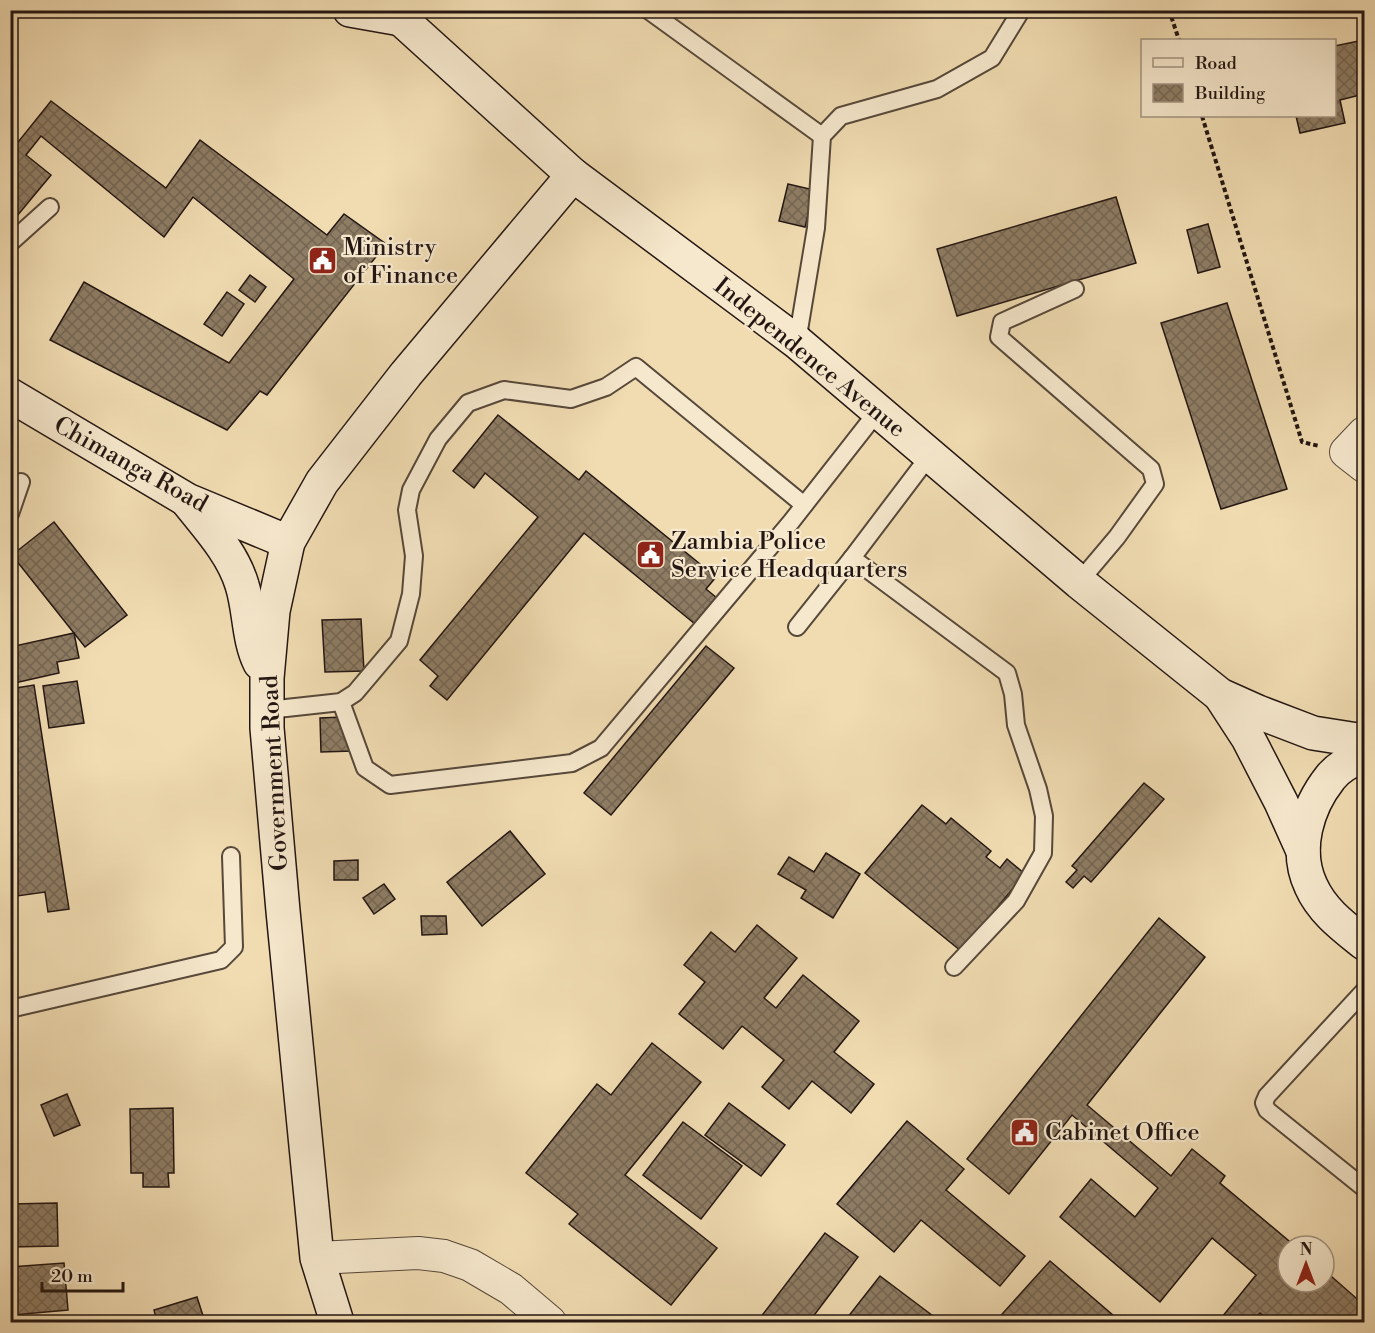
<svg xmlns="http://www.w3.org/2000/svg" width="1375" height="1333" viewBox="0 0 1375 1333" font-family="'Libre Bodoni',serif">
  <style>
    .building { fill: url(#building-cross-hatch); stroke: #231612; stroke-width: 1.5 }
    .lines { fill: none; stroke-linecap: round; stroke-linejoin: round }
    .service-casing { stroke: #56483a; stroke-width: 20 }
    .minor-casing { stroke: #56483a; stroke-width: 34 }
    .secondary-casing { stroke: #231612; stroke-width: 36 }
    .path { stroke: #231612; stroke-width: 4; stroke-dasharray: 4.5 3; stroke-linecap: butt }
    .service { stroke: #f6e8cd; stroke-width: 16 }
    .minor { stroke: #f6e8cd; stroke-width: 32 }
    .secondary { stroke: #f6e8cd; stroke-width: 33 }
    .labels { text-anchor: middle; stroke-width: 4.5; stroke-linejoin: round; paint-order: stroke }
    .poi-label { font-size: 24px; fill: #231612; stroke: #f6e8cd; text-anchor: start }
    .street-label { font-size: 24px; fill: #231612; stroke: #f6e8cd }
  </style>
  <defs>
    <pattern id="building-cross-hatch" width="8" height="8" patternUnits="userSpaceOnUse" patternTransform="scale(1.5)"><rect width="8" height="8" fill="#8e7d65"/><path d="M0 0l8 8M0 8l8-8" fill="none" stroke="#746552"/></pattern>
  </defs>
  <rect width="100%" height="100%" fill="#f1dcb2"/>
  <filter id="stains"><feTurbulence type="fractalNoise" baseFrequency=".00333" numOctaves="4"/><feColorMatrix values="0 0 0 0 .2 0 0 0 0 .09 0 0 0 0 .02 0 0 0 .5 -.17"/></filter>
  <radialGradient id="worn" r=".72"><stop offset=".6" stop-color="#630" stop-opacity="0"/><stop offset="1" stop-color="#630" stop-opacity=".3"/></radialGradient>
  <g class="building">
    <polygon points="1364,40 1364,64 1358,66 1364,94 1340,100 1345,123 1300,133 1296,116 1334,116 1334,46"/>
    <polygon points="51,101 166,188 200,140 327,235 344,214 386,244 267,395 260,391 227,430 50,340 84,282 229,363 294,279 193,197 164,237 41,136 26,155 51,175 17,216 10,210 10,142 15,146"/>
    <polygon points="788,184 814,190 805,227 779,221"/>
    <polygon points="1116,197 1136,263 957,316 937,249"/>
    <polygon points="1208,224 1220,267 1198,273 1187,230"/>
    <polygon points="250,275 266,287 255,302 239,290"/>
    <polygon points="227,292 244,304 222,336 204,324"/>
    <polygon points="1227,303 1287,489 1221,509 1161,323"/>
    <polygon points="498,415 579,480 586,471 716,577 706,589 717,598 695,624 584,533 447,700 430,686 438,676 420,660 538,517 485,473 474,488 453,471"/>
    <polygon points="54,522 127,615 85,647 12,555"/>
    <polygon points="361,619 364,671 325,672 322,620"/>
    <polygon points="74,633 79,658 57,662 59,673 10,684 10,647"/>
    <polygon points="706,646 734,668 611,815 584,793"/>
    <polygon points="77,681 84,723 49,728 43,686"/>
    <polygon points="34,685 69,909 48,912 45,892 10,897 10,689"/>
    <polygon points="343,717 343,733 352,733 353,751 321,752 320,718"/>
    <polygon points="1144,783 1164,799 1091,882 1084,876 1073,888 1066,882 1077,870 1072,866"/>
    <polygon points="922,805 946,824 951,818 991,851 986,857 1000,868 1007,859 1025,874 961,951 865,873"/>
    <polygon points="510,831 545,874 482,926 447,882"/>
    <polygon points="826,853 860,874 833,918 801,898 806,890 778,874 789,857 814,872"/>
    <polygon points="358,860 358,880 334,880 334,861"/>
    <polygon points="384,884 395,899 374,914 363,898"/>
    <polygon points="421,916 446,916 447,934 422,935"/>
    <polygon points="1159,918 1205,957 1087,1105 1171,1176 1192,1149 1225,1176 1220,1183 1295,1246 1288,1246 1288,1282 1324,1282 1324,1270 1364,1305 1364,1322 1271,1322 1260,1313 1252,1322 1218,1322 1256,1275 1212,1238 1160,1302 1060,1217 1091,1179 1135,1217 1158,1188 1072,1115 1009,1194 967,1159"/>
    <polygon points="757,925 797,958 764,998 776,1008 803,975 859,1021 834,1052 874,1084 851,1113 812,1081 789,1109 762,1087 784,1060 742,1026 723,1049 679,1014 705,982 684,965 711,932 735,952"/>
    <polygon points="652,1043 701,1082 625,1175 717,1248 671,1305 569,1224 578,1214 526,1173 597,1084 611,1095"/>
    <polygon points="67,1094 80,1125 54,1136 41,1105"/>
    <polygon points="729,1103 785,1145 761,1176 705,1135"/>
    <polygon points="173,1108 174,1173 168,1173 169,1187 143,1187 143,1173 131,1173 130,1109"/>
    <polygon points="907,1121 964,1169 946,1190 1025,1256 1000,1286 921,1220 894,1252 837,1204"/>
    <polygon points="683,1122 742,1166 701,1219 643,1175"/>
    <polygon points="57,1203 58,1246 10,1247 10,1204"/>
    <polygon points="825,1233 858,1257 809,1322 757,1322"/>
    <polygon points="1050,1261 1121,1322 995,1322"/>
    <polygon points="64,1263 68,1310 13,1315 10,1267"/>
    <polygon points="880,1276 941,1322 844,1322"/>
    <polygon points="197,1297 205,1322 157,1322 154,1310"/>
  </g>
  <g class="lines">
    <defs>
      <g id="service">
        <polyline points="648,10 822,136"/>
        <polyline points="10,243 50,207"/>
        <polyline points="1075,289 1002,322 999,337 1151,469 1155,484 1117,537 1079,582"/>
        <polyline points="797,342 816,228 822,136 841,116 937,89 992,58 1019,14 1018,10"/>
        <polyline points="10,514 21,482"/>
        <polyline points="852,558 1007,673 1013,694 1016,725 1038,789 1044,816 1043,853 1016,901 954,967"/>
        <polyline points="797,627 852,558 930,455"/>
        <polyline points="341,702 365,768 390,785 572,763 601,748 791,522 878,411"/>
        <polyline points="268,710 341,702 355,693 399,641 411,594 414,556 407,510 411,490 438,439 468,403 504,390 571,399 606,387 636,367 804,505"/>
        <polyline points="1364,991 1267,1096 1264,1103 1267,1110 1364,1188"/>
        <polyline points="10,1009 221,960 234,947 231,856"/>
      </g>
      <g id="minor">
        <polyline points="1364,433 1346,452 1364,466"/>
        <polyline points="317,1258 418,1253 444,1256 470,1265 511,1289 550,1322"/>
      </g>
      <g id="secondary">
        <polyline points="350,10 401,19"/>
        <polyline points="398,10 401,19 573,175 797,342 1079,582 1220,695 1258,712 1313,733 1364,741"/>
        <polyline points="10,395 187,500 288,542"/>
        <path d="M188,502C208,527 233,554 242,585C250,610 248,639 260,663"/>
        <polyline points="1220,695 1248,738 1281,802 1303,851"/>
        <path d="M1364,755C1352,760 1338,767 1330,778C1307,807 1294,850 1311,886C1322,911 1344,927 1364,943"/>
        <polyline points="337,1322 317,1258 283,911 267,728 267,678 273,611 288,542 322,482 406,374 573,175"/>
      </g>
    </defs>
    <use href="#service" class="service-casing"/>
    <use href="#minor" class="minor-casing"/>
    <use href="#secondary" class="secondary-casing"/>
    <g class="path">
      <polyline points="1169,10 1179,40"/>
      <polyline points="1202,116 1302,442 1319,446"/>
    </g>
    <use href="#service" class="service"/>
    <use href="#minor" class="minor"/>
    <use href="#secondary" class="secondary"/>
  </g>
  <defs>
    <symbol id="civic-square" viewBox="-11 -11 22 22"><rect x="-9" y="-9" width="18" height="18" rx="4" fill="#8f2418" stroke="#f6e8cd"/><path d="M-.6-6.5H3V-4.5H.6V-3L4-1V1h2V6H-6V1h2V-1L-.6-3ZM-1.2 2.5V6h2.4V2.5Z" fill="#fff"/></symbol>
  </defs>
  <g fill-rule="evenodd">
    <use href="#civic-square" x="306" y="244" width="33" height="33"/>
    <use href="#civic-square" x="634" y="538" width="33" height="33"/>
    <use href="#civic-square" x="1008" y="1116" width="33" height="33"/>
  </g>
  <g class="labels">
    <g class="poi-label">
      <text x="343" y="255">Ministry<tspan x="343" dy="28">of Finance</tspan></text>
      <text x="671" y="549">Zambia Police<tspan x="671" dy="28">Service Headquarters</tspan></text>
      <text x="1045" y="1140">Cabinet Office</text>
    </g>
    <g class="street-label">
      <text transform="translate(810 357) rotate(39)" y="8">Independence Avenue</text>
      <text transform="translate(131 464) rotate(29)" y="8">Chimanga Road</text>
      <text transform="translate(274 773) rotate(-93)" y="8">Government Road</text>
    </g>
  </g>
  <rect width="1375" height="1333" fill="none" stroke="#f1dcb2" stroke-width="36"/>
  <rect x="12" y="12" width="1351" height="1309" fill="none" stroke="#231612" stroke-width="3"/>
  <rect x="18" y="18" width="1339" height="1297" fill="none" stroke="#231612" stroke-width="1.5"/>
  <rect x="1141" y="39" width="195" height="78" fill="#f6e8cd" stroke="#a29482" stroke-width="1.5"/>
  <rect x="1153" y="58" width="30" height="9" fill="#f6e8cd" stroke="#a29482" stroke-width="1.5"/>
  <text x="1195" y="69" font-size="18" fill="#231612">Road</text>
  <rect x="1153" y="84" width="30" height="18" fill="url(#building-cross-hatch)" stroke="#a29482" stroke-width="1.5"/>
  <text x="1195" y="99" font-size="18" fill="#231612">Building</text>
  <g transform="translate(1306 1264)"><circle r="28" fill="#f6e8cd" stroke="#a29482" stroke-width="1.5"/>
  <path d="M0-4.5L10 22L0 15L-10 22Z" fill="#8f2418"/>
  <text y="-9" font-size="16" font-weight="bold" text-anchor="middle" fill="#231612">N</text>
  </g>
  <path d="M42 1282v9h81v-9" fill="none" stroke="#231612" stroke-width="3"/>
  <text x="51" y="1282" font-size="18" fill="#231612" stroke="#f6e8cd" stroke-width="4.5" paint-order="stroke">20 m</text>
  <rect width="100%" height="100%" filter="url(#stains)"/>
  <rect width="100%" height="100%" fill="url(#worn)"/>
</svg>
